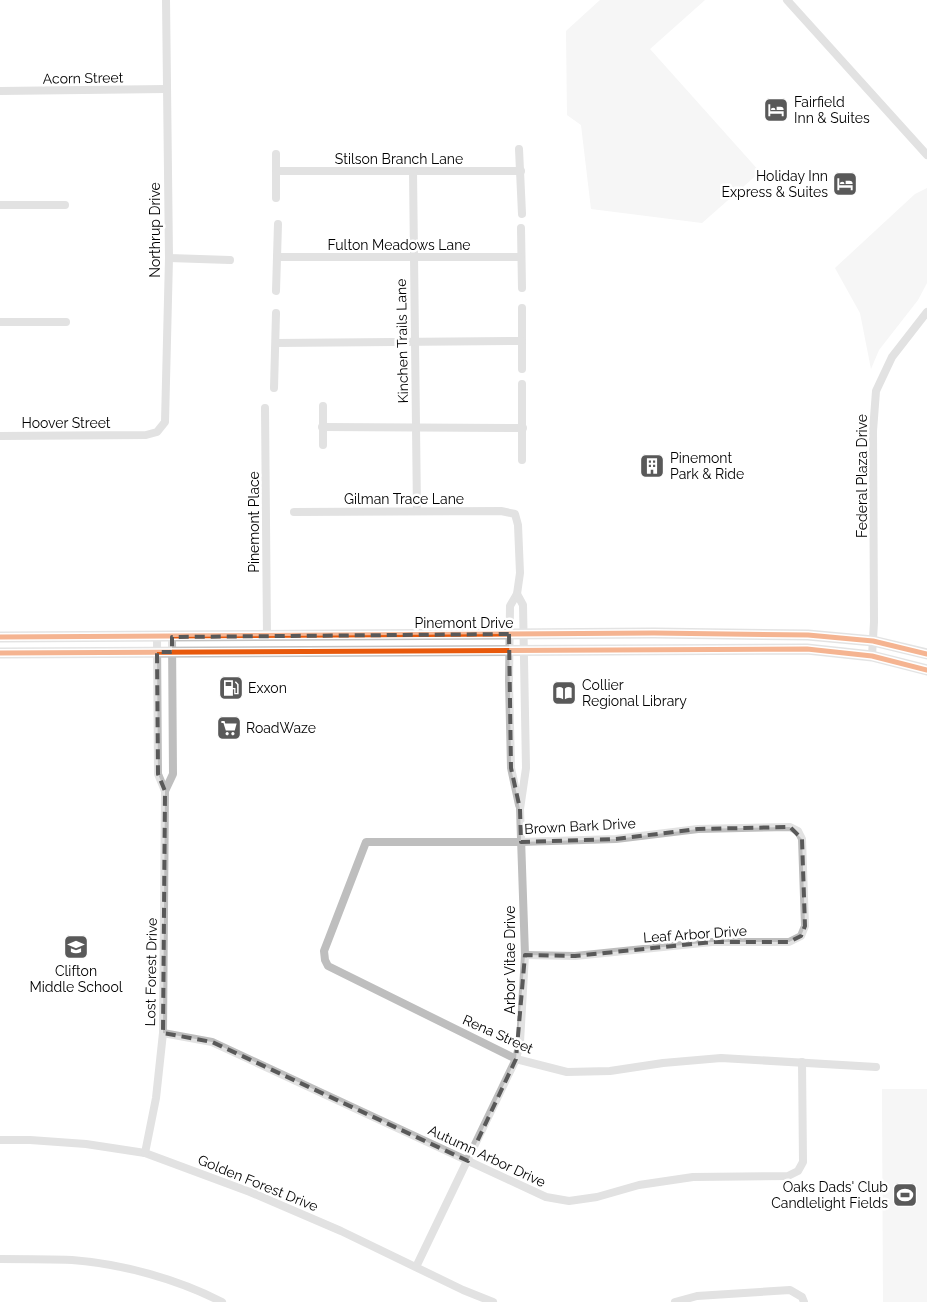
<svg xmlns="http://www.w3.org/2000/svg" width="927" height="1302" viewBox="0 0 927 1302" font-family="Raleway,sans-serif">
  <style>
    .green { fill: #eaeaea }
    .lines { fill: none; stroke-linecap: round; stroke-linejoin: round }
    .street { stroke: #bebebe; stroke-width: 8 }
    .secondary { stroke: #c2c2c2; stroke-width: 11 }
    .cycleway-casing { stroke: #fff; stroke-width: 8 }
    .cycleway { stroke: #e8590c; stroke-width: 5 }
    .marked { fill: none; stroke: #595959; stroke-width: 4; stroke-dasharray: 10 6; stroke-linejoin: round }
    .labels { text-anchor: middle; stroke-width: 5; stroke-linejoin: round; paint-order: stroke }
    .street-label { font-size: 14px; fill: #000; stroke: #fff }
    .poi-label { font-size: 14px; fill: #000; stroke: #fff; text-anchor: start }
  </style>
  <rect width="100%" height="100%" fill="#fff"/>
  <g class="green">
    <polygon points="600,0 705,0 650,49 760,172 702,223 591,209 581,125 567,115 566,31"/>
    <polygon points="927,188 927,283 918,300 879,350 871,369 860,313 835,268 915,194"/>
    <polygon points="882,1089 927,1089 927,1302 883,1302"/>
  </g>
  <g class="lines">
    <g class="street">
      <polyline points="787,0 927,155"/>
      <polyline points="0,91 166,89"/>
      <polyline points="519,149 522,214"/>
      <polyline points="276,154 276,198"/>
      <polyline points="276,171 521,171"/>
      <polyline points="413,171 417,511"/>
      <polyline points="0,205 65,205"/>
      <polyline points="521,228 522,288"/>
      <polyline points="277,257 521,257"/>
      <polyline points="169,258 230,260"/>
      <polyline points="276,291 278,224"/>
      <polyline points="522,308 522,369"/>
      <polyline points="0,322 66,322"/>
      <polyline points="276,343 522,341"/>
      <polyline points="522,384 522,460"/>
      <polyline points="274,388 276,313"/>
      <polyline points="323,406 323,445"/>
      <polyline points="265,408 267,636"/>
      <polyline points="322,427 523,428"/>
      <polyline points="0,436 146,435 157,432 165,422 169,258 166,0"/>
      <polyline points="294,512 501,511 515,514 518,525 520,573 517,594 510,606 509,681 511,768 519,805"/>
      <polyline points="872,656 874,622 873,431 876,391 892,357 927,312"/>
      <polyline points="165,791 173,774 172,637"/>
      <polyline points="525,955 575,956 712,942 789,942 801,936 805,926 802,839 798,831 790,827 698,829 616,839 521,842 366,842 324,951 325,960 328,966 516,1059 567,1072 610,1071 663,1063 721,1058 876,1067"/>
      <polyline points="163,1033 212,1042 546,1197 569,1201 597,1197 639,1185 693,1177 788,1176 798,1171 803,1162 802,1062"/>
      <polyline points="0,1140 30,1140 86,1144 145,1153 250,1192 341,1231 463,1290 493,1302"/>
      <polyline points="145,1153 156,1098 163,1033 165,791 158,774 157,637"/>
      <path d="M0,1259C24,1259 49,1259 72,1260C123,1264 177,1279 222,1302"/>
      <polyline points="416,1267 516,1059 520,1042 525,955 520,809 526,768 523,605 517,594"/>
      <polyline points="675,1302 697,1296 790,1290 802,1297 804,1302"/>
    </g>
    <g class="secondary">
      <polyline points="0,637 654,633 808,635 873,641 927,654"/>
      <polyline points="0,653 807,649 872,656 927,670"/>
    </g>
    <defs>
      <g id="cycleway">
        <polyline points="0,637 654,633 808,635 873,641 927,654"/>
        <polyline points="0,653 807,649 872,656 927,670"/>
      </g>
    </defs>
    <use href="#cycleway" class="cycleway-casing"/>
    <use href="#cycleway" class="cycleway"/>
  </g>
  <path d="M0 0H927V1302H0ZM509,634L511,768L520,809L521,842L616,839L698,829L790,827L802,839L805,926L801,936L789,942H712L575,956L525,955L516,1059L468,1161L212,1042L163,1033L165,791L158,774L157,652H172V637Z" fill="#fff" fill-opacity=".55" fill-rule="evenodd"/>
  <path class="marked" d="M509,634L511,768L520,809L521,842L616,839L698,829L790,827L802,839L805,926L801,936L789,942H712L575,956L525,955L516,1059L468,1161L212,1042L163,1033L165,791L158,774L157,652H172V637Z"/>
  <defs>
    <symbol id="hotel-square" viewBox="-11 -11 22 22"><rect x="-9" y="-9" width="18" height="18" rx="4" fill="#595959" stroke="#fff"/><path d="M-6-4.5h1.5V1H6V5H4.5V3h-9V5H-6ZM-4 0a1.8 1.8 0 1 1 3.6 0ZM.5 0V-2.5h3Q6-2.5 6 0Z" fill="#fff"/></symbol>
    <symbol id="building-square" viewBox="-11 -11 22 22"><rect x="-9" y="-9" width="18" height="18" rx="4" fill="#595959" stroke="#fff"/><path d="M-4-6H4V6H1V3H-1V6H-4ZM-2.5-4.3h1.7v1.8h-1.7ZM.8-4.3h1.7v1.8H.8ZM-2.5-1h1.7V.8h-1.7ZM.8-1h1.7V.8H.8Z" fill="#fff"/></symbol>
    <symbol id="fuel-square" viewBox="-11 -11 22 22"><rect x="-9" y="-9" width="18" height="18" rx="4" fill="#595959" stroke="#fff"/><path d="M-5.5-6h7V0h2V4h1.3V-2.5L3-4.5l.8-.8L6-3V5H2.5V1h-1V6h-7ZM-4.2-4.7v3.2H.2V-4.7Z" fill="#fff"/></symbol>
    <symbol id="library-square" viewBox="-11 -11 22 22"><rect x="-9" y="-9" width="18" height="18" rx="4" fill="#595959" stroke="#fff"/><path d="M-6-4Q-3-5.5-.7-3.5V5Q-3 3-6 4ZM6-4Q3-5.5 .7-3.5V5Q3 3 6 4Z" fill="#fff"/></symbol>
    <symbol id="supermarket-square" viewBox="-11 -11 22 22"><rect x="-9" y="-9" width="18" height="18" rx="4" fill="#595959" stroke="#fff"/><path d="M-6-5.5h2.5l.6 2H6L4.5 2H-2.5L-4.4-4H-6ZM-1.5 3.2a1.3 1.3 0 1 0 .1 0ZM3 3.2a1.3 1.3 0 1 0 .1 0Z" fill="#fff"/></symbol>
    <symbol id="school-square" viewBox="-11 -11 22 22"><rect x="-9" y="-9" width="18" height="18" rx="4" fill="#595959" stroke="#fff"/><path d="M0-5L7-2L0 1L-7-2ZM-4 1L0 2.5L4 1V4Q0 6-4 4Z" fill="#fff"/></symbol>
    <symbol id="stadium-square" viewBox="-11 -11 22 22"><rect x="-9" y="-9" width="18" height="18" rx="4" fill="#595959" stroke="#fff"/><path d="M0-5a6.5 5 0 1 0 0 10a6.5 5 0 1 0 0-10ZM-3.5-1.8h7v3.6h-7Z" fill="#fff"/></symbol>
  </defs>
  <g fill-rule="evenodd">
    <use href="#hotel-square" x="762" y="96" width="28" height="28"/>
    <use href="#hotel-square" x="831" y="170" width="28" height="28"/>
    <use href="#building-square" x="638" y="452" width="28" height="28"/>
    <use href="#fuel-square" x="217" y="674" width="28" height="28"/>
    <use href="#library-square" x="550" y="679" width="28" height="28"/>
    <use href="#supermarket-square" x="215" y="714" width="28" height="28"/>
    <use href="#school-square" x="62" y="933" width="28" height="28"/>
    <use href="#stadium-square" x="891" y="1181" width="28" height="28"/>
  </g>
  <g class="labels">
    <g class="street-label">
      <text transform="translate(83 78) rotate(-1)" y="5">Acorn Street</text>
      <text x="399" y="164">Stilson Branch Lane</text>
      <text transform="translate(155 230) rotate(-90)" y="5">Northrup Drive</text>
      <text x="399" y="250">Fulton Meadows Lane</text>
      <text transform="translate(402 341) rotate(-91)" y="5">Kinchen Trails Lane</text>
      <text x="66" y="428">Hoover Street</text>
      <text transform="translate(862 476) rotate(-90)" y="5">Federal Plaza Drive</text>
      <text x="404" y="504">Gilman Trace Lane</text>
      <text transform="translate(254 522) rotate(-90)" y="5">Pinemont Place</text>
      <text x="464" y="628">Pinemont Drive</text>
      <text transform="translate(580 826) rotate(-3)" y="5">Brown Bark Drive</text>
      <text transform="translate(695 934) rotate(-4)" y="5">Leaf Arbor Drive</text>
      <text transform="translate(510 960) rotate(-90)" y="5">Arbor Vitae Drive</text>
      <text transform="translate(151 972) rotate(-89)" y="5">Lost Forest Drive</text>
      <text transform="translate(498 1034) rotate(24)" y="5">Rena Street</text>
      <text transform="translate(487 1156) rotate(25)" y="5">Autumn Arbor Drive</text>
      <text transform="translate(258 1183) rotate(22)" y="5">Golden Forest Drive</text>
    </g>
    <g class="poi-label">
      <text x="794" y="107">Fairfield<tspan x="794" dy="16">Inn &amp; Suites</tspan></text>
      <text x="828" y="181" text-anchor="end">Holiday Inn<tspan x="828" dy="16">Express &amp; Suites</tspan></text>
      <text x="670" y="463">Pinemont<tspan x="670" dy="16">Park &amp; Ride</tspan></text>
      <text x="582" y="690">Collier<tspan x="582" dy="16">Regional Library</tspan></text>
      <text x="248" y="693">Exxon</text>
      <text x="246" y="733">RoadWaze</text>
      <text x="76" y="976" text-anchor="middle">Clifton<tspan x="76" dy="16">Middle School</tspan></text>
      <text x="888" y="1192" text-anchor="end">Oaks Dads' Club<tspan x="888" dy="16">Candlelight Fields</tspan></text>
    </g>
  </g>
</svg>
